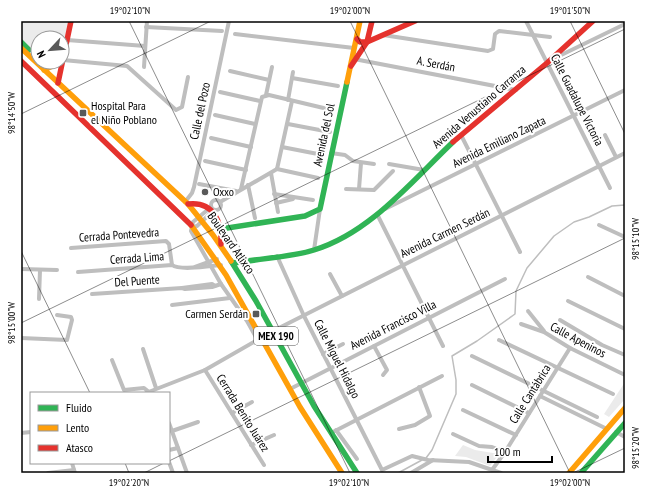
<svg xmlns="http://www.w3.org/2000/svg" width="646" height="494" viewBox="0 0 646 494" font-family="'PT Sans Narrow',sans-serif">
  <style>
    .green { fill: #ebebeb }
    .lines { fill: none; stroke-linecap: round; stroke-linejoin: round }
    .stream { stroke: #bebebe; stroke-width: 1.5 }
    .street { stroke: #bebebe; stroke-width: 4 }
    .fast { stroke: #30b455; stroke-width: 5.5 }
    .slow { stroke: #ff9f0a; stroke-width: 5.5 }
    .jam { stroke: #e5322d; stroke-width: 5.5 }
    .ticks { fill: none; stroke: #000; stroke-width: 1; stroke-opacity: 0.45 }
    .poi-dot { fill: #595959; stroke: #fff; stroke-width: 1.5 }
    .labels { text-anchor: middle; stroke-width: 4; stroke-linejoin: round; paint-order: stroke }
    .shield { fill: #fff; stroke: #4c4c4c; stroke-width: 1 }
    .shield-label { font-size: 11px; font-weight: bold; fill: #000 }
    .street-label { font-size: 12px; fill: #000; stroke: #fff }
    .poi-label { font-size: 12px; fill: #000; stroke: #fff; text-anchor: start }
    .neatline { fill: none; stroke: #000; stroke-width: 1.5 }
    .ticks-label { font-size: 10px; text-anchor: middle; fill: #000 }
  </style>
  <rect width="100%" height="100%" fill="#fff"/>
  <g class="green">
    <polygon points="21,21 69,21 62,52 62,38 38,38 38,57 21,40"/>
    <polygon points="625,382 625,399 609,417 604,414"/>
    <polygon points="463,445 475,450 499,454 490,466 466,457 455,456"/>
  </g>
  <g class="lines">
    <g class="stream">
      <polyline points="426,458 432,450 456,394 456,380 452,356 477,341 515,314 516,291 527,268 554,236 574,222 589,217 612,206 625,205"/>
      <polyline points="398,473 422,460"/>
    </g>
    <g class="street">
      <polyline points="526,21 610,188"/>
      <polyline points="146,27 222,31"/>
      <polyline points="235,34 354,48"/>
      <polyline points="383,35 488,51 493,49 495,34 499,31 550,37"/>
      <polyline points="67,40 145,46"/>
      <polyline points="555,58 625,24"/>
      <polyline points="354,59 516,90"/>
      <polyline points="63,60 127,66 176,110 182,107 188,77"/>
      <polyline points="144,67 147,21"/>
      <polyline points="230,71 269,80"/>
      <polyline points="292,78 338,86"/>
      <polyline points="220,92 260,101"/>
      <polyline points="266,95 272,67"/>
      <polyline points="288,100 293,72"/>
      <polyline points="215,115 255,124"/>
      <polyline points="288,124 330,132"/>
      <polyline points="461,135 520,252"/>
      <polyline points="605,135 616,157"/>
      <polyline points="211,138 251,147"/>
      <polyline points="282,147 323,155"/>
      <polyline points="331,153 345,155 353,161 374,164"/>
      <polyline points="205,161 246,170"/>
      <polyline points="389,164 424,170"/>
      <polyline points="277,169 292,101"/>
      <polyline points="277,169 318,178"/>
      <polyline points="271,173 278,212"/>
      <polyline points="199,184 236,191"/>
      <polyline points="248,185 255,218"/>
      <polyline points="241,189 262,97 269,95 332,110"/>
      <polyline points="346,189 374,190 393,171"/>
      <polyline points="359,189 361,163"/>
      <polyline points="274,194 313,200"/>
      <circle cx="216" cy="205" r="5"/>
      <polyline points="185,202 192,193 194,187 229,21"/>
      <polyline points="220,202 277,169"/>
      <polyline points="276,203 293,199"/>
      <polyline points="211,207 193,222 191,231 221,284 247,321 257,339"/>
      <polyline points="385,209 625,90"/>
      <polyline points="377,214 443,346"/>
      <polyline points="599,225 625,237"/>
      <polyline points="193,227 197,226 214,210"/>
      <polyline points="71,248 166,241 169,244 172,265"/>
      <polyline points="314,250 320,209"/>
      <polyline points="277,256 304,316 382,470 412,456 428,460 469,462 501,473"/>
      <polyline points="195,267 217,259"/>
      <polyline points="21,269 57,270"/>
      <path d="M78,272L172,265C180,271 210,266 221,265"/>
      <polyline points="330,274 342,296"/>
      <polyline points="588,277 625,296"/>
      <polyline points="182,288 212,284 215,286"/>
      <polyline points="92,294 182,288 185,289 212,287 221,284"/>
      <polyline points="39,299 40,270"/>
      <polyline points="568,301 625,329"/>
      <polyline points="172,305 230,298"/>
      <polyline points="528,311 544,331"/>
      <polyline points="560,320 602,345 625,355"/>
      <polyline points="521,324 544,332 570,348 625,375"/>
      <polyline points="273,331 625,153"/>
      <polyline points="21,338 67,340 72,320 71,317 57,315"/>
      <polyline points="499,340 613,394"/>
      <polyline points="374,346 387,370 383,375"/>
      <polyline points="143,349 156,388"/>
      <polyline points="323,354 343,344"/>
      <polyline points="472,356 597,417"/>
      <polyline points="112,360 124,390 144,388 149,392"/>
      <polyline points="205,370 264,465"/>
      <polyline points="472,385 529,413"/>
      <polyline points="290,389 505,279"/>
      <polyline points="146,393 205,370 259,339"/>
      <polyline points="540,396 607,429"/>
      <polyline points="463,410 516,435"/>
      <polyline points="232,413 252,402"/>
      <polyline points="169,423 187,473"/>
      <polyline points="399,429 415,425 430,416 419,387"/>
      <polyline points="336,430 357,459"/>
      <polyline points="172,431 198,422"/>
      <polyline points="616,432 625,437"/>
      <polyline points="21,433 31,432"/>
      <polyline points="331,433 442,376"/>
      <polyline points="453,434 479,446 492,447 505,452"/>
      <polyline points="251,445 274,435"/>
      <polyline points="169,450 178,448"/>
      <polyline points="169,462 173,473"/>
      <polyline points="72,463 75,473"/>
      <polyline points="492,470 505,452 570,348"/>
      <polyline points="48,473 74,470"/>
      <polyline points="411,473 433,460"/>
    </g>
    <g class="fast">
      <polyline points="21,42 29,50"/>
      <polyline points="221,229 305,216 320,209 347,82"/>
      <polyline points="231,261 256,301 314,406 357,473"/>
      <path d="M233,263C257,259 292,257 314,250C370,233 412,181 453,142"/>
      <polyline points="581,473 625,423"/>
    </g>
    <g class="slow">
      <polyline points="21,48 188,204 213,235 231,261"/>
      <polyline points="44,70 60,62"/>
      <polyline points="347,82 360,21"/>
      <polyline points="191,225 226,275 300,407 342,473"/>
      <polyline points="569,473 625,408"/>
    </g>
    <g class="jam">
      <polyline points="357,39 360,42 367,42 415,21"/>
      <polyline points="21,61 191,225"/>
      <polyline points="351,66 367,42 372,21"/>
      <polyline points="58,83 71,21"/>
      <polyline points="453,142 547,63 593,21"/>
      <path d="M188,204C214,201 222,222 221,244"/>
    </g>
  </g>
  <path class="ticks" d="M129,21L350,473M350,21L570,473M570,21L625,134M21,114L211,21M21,251L90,393M21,323L625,29M169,461L625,238M125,463L129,473M144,473L164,463M573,473L625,448"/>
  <g class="poi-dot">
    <rect x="79" y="109" width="8" height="8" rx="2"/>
    <circle cx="205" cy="192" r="4"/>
    <rect x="252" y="310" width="8" height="8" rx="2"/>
  </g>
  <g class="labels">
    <rect class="shield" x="254" y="327" width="44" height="18" rx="3"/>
    <g class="shield-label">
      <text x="276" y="340">MEX 190</text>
    </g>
    <g class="street-label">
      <text transform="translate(436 64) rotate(11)" y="4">A. Serdán</text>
      <text transform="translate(577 100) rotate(63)" y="4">Calle Guadalupe Victoria</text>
      <text transform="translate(479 107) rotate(-41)" y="4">Avenida Venustiano Carranza</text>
      <text transform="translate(200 111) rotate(-78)" y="4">Calle del Pozo</text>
      <text transform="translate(324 135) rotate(-78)" y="4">Avenida del Sol</text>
      <text transform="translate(499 142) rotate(-26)" y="4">Avenida Emiliano Zapata</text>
      <text transform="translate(445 233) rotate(-26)" y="4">Avenida Carmen Serdán</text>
      <text transform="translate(119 235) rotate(-4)" y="4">Cerrada Pontevedra</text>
      <text transform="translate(231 243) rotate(55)" y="4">Boulevard Atlixco</text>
      <text transform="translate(137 258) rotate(-4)" y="4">Cerrada Lima</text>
      <text transform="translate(137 281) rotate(-4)" y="4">Del Puente</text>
      <text transform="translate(393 325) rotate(-27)" y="4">Avenida Francisco Villa</text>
      <text transform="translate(578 340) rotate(28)" y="4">Calle Apeninos</text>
      <text transform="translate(337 359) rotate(63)" y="4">Calle Miguel Hidalgo</text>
      <text transform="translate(530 394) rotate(-58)" y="4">Calle Cantábrica</text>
      <text transform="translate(243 413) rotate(58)" y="4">Cerrada Benito Juárez</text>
    </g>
    <g class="poi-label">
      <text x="91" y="110">Hospital Para<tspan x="91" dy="14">el Niño Poblano</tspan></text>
      <text x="213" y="196">Oxxo</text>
      <text x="248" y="318" text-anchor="end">Carmen Serdán</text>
    </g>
  </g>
  <rect width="646" height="494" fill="none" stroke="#ffffff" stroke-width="44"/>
  <rect x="30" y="392" width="140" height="72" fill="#ffffff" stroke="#999999"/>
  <rect x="38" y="405" width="20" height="6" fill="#30b455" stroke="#999999"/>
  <text x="66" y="412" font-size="12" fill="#000000">Fluido</text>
  <rect x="38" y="425" width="20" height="6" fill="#ff9f0a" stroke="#999999"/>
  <text x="66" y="432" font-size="12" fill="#000000">Lento</text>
  <rect x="38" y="445" width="20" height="6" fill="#e5322d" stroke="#999999"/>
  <text x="66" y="452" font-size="12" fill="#000000">Atasco</text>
  <g transform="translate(50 50) rotate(244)"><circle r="19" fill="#ffffff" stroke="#999999"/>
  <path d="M0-3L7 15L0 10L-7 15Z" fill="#595959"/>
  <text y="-6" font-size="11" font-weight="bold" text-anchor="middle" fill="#000000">N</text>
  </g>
  <path d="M488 456v6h64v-6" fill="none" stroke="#000000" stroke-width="2"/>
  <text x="494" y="456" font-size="12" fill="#000000" stroke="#ffffff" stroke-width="3" paint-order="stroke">100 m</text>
  <rect x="22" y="22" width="602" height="450" class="neatline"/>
  <g class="ticks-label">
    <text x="130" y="14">19°02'10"N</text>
    <text x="350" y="14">19°02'00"N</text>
    <text x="570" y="14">19°01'50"N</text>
    <text transform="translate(11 113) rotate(-90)" y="4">98°14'50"W</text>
    <text transform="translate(635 239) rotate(-90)" y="4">98°15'10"W</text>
    <text transform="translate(11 323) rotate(-90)" y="4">98°15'00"W</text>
    <text transform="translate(635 448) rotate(-90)" y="4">98°15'20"W</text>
    <text x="129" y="486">19°02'20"N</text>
    <text x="349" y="486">19°02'10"N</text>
    <text x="570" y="486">19°02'00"N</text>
  </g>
</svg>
